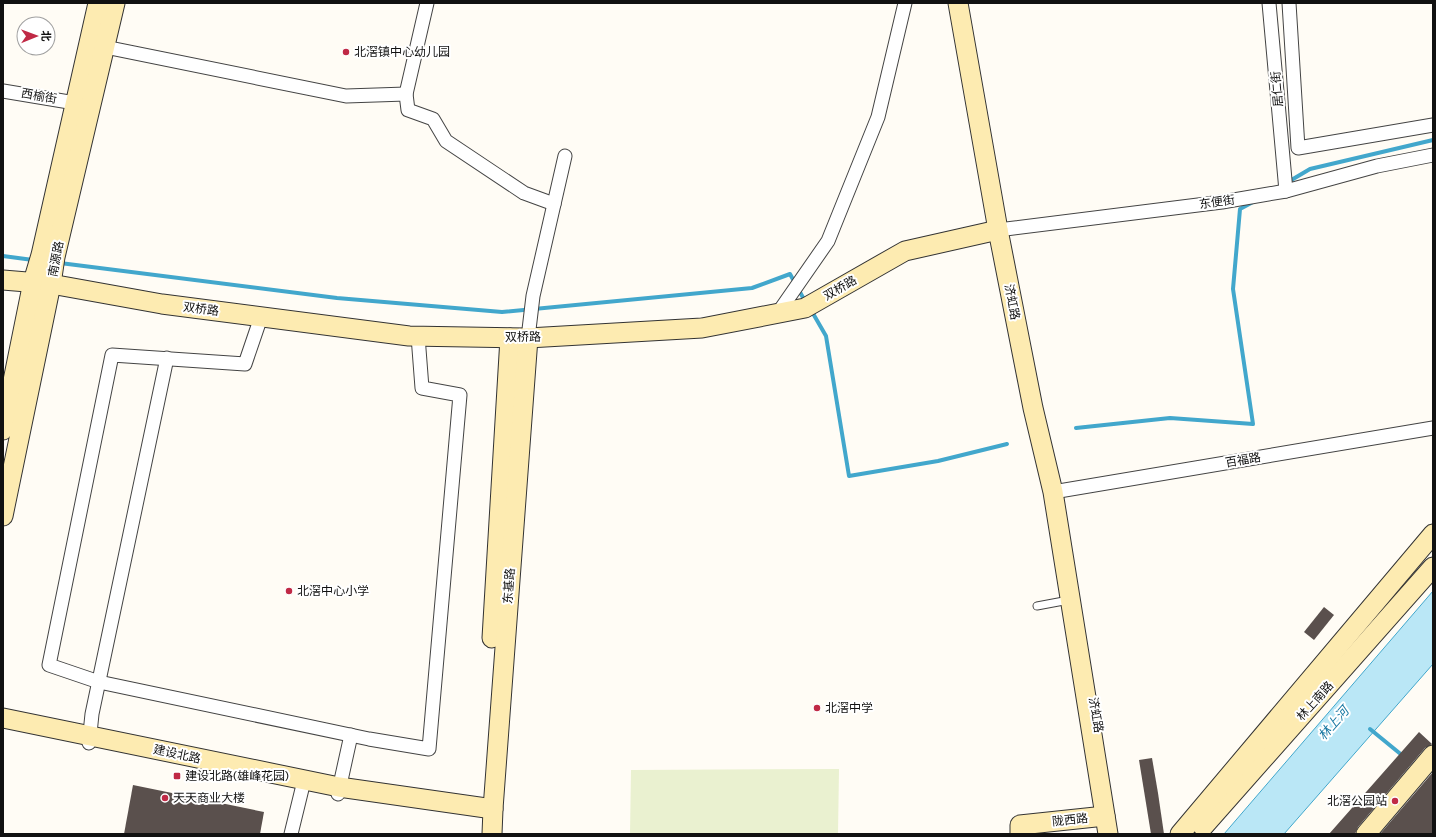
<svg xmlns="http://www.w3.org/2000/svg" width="1436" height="837" viewBox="0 0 1436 837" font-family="'Roboto Serif','Noto Sans SC',serif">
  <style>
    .pitch { fill: #eaf1d0 }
    .water { fill: #bae7f6; stroke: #42a7cc }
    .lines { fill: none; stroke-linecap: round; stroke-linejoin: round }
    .stream { stroke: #42a7cc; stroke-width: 4 }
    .building { fill: #5a504d }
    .lane-casing { stroke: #444; stroke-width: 9 }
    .street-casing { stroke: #444; stroke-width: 15 }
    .secondary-casing { stroke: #333; stroke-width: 21 }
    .lane { stroke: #fff; stroke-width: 7 }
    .street { stroke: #fff; stroke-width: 13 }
    .secondary { stroke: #fdebb1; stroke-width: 19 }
    .poi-dot { fill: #c02945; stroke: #fff; stroke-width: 1.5 }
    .labels { text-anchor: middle; stroke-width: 4; stroke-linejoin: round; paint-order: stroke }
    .poi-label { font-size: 12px; fill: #111; stroke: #fff; text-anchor: start }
    .street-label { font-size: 12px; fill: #111; stroke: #fff }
    .water-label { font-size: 13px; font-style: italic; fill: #1a79a3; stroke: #fff }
  </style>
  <rect width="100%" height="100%" fill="#fffcf5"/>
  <polygon class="pitch" points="839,769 838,834 630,834 631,770"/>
  <polygon class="water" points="1433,591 1433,664 1284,834 1224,834"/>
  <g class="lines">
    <g class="stream">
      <polyline points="1288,182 1310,169 1433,140"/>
      <polyline points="3,256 33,260"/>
      <polyline points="60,263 337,298 502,312 752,288 790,274 806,303"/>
      <polyline points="811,310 826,336 849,476 938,461 1007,444"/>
      <polyline points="1076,428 1170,418 1253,424 1233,289 1240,209 1253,202"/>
      <polyline points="1370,729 1403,756"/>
    </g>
  </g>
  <g class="building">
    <polygon points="1324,607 1334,615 1314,640 1304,632"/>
    <polygon points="1419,732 1432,744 1425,748 1358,827 1355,834 1329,834"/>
    <polygon points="1152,758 1158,793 1164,834 1151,834 1139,760"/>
    <polygon points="1433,772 1433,834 1380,834"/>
    <polygon points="133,785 264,812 260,834 124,834"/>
  </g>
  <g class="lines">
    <defs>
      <polyline id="lane" points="1037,606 1069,600"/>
      <g id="street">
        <polyline points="1269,3 1286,191"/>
        <polyline points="1289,3 1298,148 1433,125"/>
        <polyline points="105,47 346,96 406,94 408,110 433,119 446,141 524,193 554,204"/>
        <polyline points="3,91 75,103"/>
        <polyline points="406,94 427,3"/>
        <polyline points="998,230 1222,202 1286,191 1377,166 1433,155"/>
        <polyline points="778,313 828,241 878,117 905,3"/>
        <polyline points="261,317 245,364 112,355 49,665 99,682 369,739 429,749 460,395 422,388 418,336"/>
        <polyline points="528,338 533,296 565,156"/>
        <polyline points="1053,492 1433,428"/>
        <polyline points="89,743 92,714 167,358"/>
        <polyline points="338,794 351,735"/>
        <polyline points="291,834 302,789"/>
      </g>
      <g id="secondary">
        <polyline points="958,3 998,230 1033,408 1053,492 1108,834"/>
        <polyline points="3,280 51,284 162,304 409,336 528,338 702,328 805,308 905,251 998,230"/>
        <polyline points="3,430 33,282 41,255 98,3"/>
        <polyline points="3,516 51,284 55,257 115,3"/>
        <polyline points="492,638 510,338"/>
        <polyline points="3,718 339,787 493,809"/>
        <polyline points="1203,827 1433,567"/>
        <polyline points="492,834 493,809 528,338"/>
        <polyline points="1020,834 1020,825 1105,816"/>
        <polyline points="1180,834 1433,534"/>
        <polyline points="1366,834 1433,755"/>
      </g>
    </defs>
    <use href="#lane" class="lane-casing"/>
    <use href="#street" class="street-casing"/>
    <use href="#secondary" class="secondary-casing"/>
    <use href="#lane" class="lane"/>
    <use href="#street" class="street"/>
    <use href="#secondary" class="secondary"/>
  </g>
  <g class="poi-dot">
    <circle cx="346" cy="52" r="4"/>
    <circle cx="289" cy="591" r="4"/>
    <circle cx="817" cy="708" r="4"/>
    <rect x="173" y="772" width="8" height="8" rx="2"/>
    <circle cx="165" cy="798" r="4"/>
    <circle cx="1395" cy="801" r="4"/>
  </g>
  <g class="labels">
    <g class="poi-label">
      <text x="354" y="56">北滘镇中心幼儿园</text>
      <text x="297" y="595">北滘中心小学</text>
      <text x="825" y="712">北滘中学</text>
      <text x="185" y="780">建设北路(雄峰花园)</text>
      <text x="173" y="802">天天商业大楼</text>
      <text x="1387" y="805" text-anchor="end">北滘公园站</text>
    </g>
    <g class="street-label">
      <text transform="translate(1277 89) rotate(-95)" y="4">居仁街</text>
      <text transform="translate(39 96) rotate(10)" y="4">西榆街</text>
      <text transform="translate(1217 202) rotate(-8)" y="4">东便街</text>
      <text transform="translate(56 259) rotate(-79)" y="4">南源路</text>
      <text transform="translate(840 288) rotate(-30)" y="4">双桥路</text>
      <text transform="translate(1012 302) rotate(79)" y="4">济虹路</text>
      <text transform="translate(201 309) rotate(7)" y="4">双桥路</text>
      <text transform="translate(523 337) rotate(-1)" y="4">双桥路</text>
      <text transform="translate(1243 460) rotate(-10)" y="4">百福路</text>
      <text transform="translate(509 586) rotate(-86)" y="4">东基路</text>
      <text transform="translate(1315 701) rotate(-48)" y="4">林上南路</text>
      <text transform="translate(1096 715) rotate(80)" y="4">济虹路</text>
      <text transform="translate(177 754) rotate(12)" y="4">建设北路</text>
      <text transform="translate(1070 820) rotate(-6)" y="4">陇西路</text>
    </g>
    <g class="water-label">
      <text transform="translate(1333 723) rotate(-49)" y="5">林上河</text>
    </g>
  </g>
  <rect width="1436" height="837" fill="none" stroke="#111111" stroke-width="8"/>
  <g transform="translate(36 36) rotate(89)"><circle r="19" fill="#ffffff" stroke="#a0a0a0"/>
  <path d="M0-3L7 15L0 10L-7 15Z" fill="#c02945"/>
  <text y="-6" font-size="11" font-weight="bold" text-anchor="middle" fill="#111111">北</text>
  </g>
</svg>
